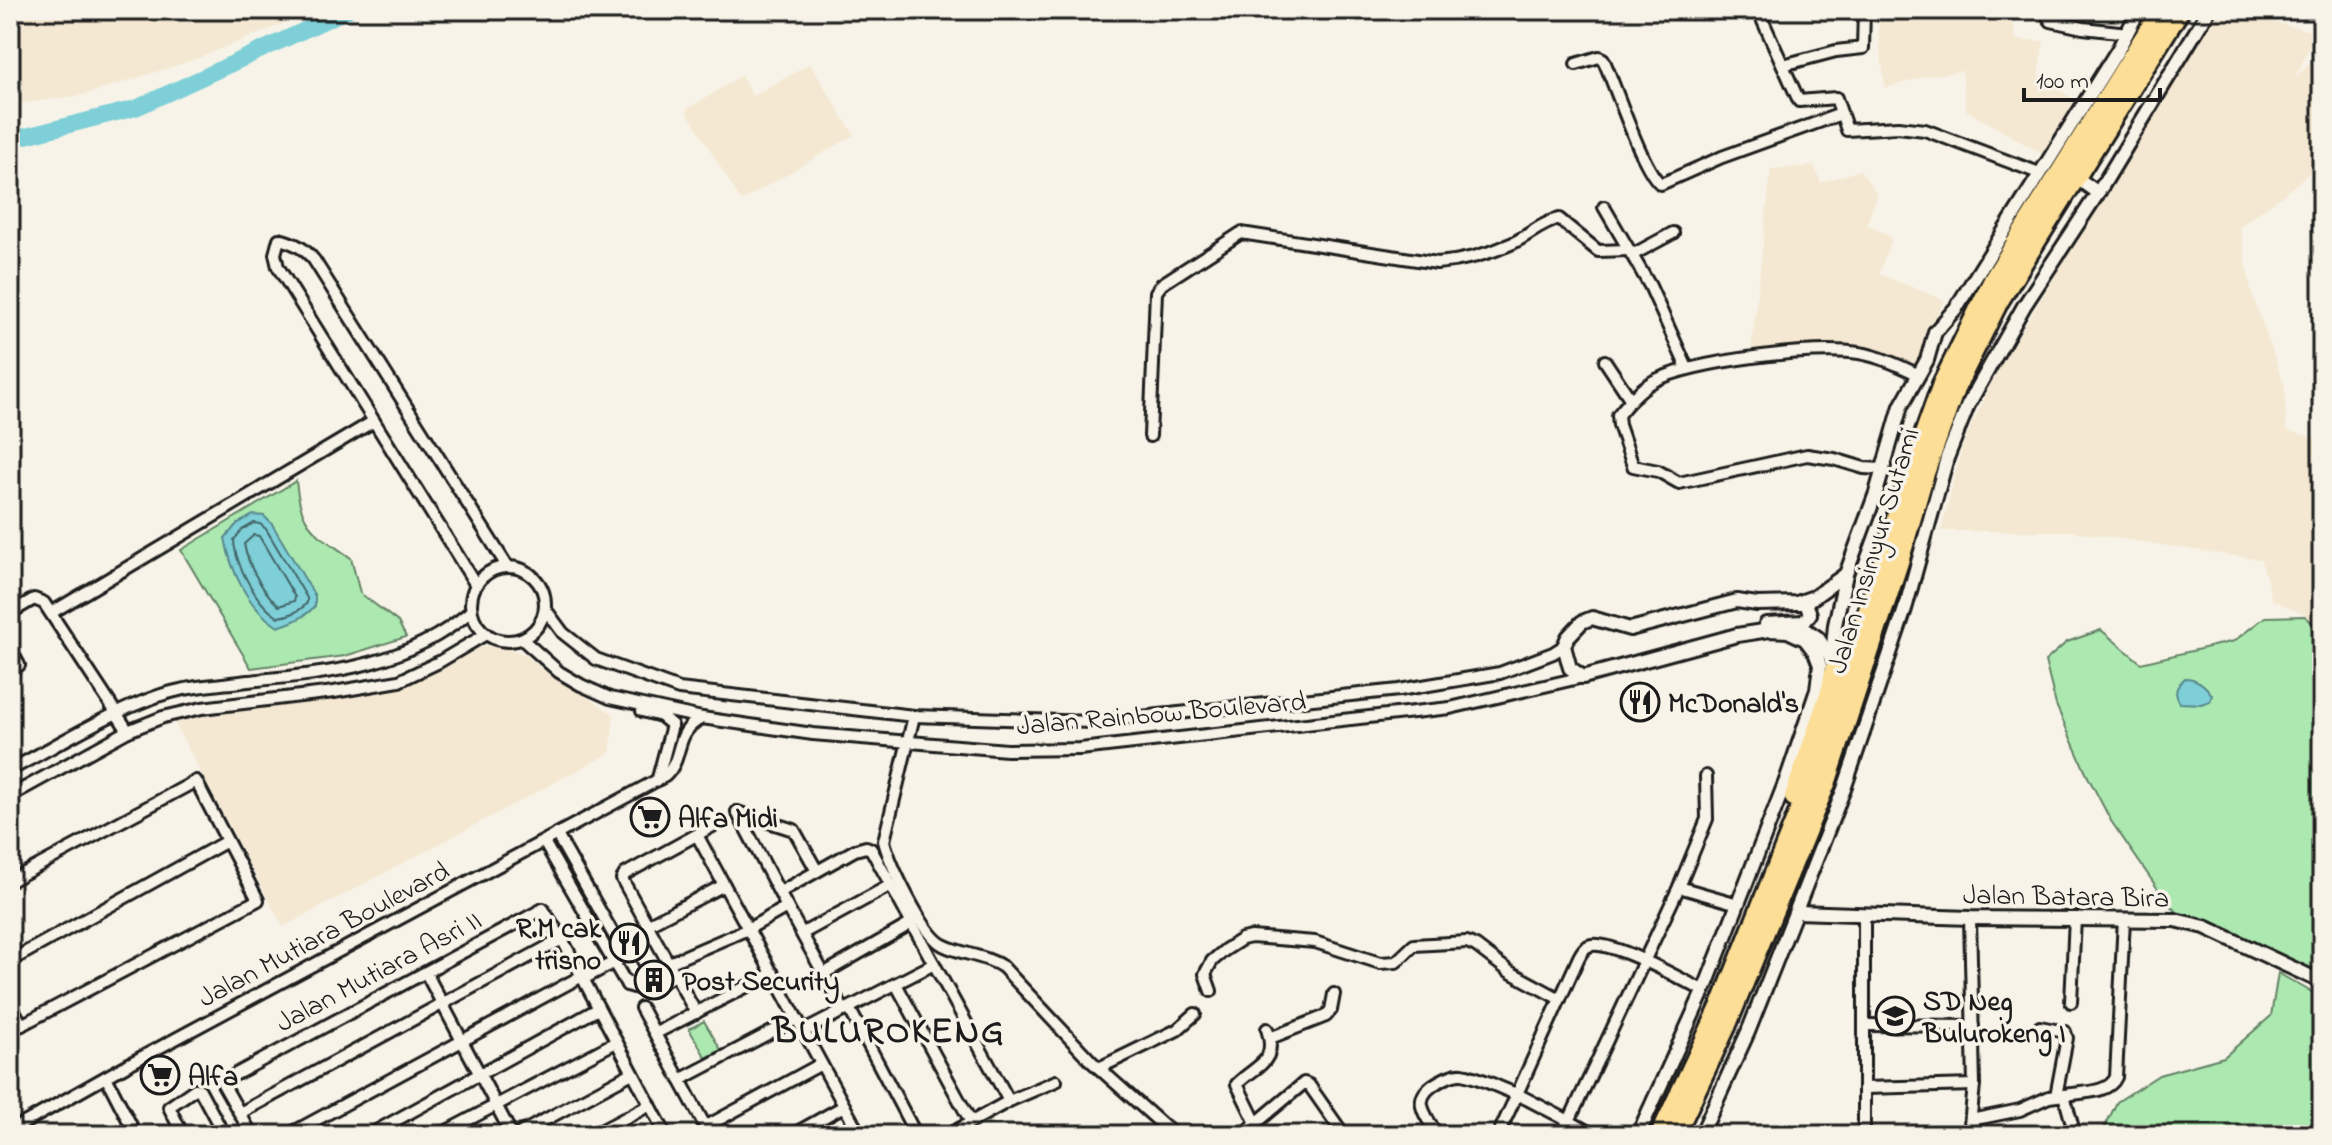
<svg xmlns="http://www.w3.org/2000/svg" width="2332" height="1145" viewBox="0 0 2332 1145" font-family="'Indie Flower',sans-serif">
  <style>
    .built { fill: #f4e8d2 }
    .green { fill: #ace9b0; stroke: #648266; stroke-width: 2 }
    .water { fill: #7ecfd7; stroke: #57878c; stroke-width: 2 }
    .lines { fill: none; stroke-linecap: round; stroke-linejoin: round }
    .shore { stroke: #436467; stroke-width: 2 }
    .river { stroke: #7ecfd7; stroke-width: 16 }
    .minor-casing { stroke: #1c1c1c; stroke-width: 16 }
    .tertiary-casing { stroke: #1c1c1c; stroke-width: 18 }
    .motorway-casing { stroke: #1c1c1c; stroke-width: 24 }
    .minor { stroke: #f7f3e8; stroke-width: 10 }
    .tertiary { stroke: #f7f3e8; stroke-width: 12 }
    .motorway { stroke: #fcde96; stroke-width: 18 }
    .labels { text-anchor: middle; stroke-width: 7; stroke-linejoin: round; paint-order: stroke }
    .street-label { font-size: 28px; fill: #1c1c1c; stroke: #f7f3e8 }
    .poi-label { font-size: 28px; font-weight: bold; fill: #1c1c1c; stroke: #f7f3e8; text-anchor: start }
    .district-label { font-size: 36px; font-weight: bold; letter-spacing: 2px; fill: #1c1c1c; stroke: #f7f3e8 }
  </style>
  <rect width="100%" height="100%" fill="#f7f3e8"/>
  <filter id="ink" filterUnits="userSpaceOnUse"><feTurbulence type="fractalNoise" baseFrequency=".0125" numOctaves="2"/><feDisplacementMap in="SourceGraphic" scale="16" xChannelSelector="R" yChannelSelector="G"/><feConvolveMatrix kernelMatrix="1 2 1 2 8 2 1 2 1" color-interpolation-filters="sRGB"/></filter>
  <g filter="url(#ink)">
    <g class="built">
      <polygon points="10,10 316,10 196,59 84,95 10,105"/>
      <polygon points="1876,10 2011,10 2016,40 2044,41 2038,74 2077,102 2044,155 1966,110 1962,71 1928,76 1885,88"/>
      <polygon points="2217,10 2316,32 2295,79 2322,50 2322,162 2283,195 2240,226 2251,291 2285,387 2286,430 2322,440 2322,632 2305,615 2272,600 2261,560 2070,531 1941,531 1963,444 1997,371"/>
      <polygon points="810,64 854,135 741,201 686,110 741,76 753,96"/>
      <polygon points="1814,166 1821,183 1860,170 1877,194 1867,224 1892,238 1879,274 1944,300 1916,364 1876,351 1824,345 1751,352 1771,169"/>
      <polygon points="485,646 501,646 524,654 553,677 614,714 610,753 283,927 173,720 378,693 437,669 467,651"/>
      <polygon points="1912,1008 1913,1023 1877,1023 1877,1009"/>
    </g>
    <g class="green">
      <path d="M296,481C301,530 315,532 351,558L360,593L398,622L406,637L345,656L251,668L181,550Z"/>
      <polygon points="2305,616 2322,632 2322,984 2191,926 2167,902 2111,821 2086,773 2056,705 2045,661 2067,642 2101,630 2141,663 2234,641 2265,617"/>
      <polygon points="2278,973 2322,998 2322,1135 2101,1135 2117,1102 2159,1075 2224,1057 2271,1016"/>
      <polygon points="704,1021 721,1050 706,1058 689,1029"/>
    </g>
    <g class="water">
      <path d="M253,515L264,516L272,524L315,596V606C304,618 293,622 278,627C248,608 231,572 225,538L237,524Z"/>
      <path d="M2185,678C2197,678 2206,686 2212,695L2210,701L2201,704L2180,703C2173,692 2176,687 2185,678Z"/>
    </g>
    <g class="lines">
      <g class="shore">
        <path d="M254,523L260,524L266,529L307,598V603C300,611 289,616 278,617C257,605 235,564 234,540L242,530Z"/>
        <path d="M254,535L259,536L295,597L294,601L279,606C263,592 248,566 244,544Z"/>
      </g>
      <polyline class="river" points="10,140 136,108 348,10"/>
      <defs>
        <g id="minor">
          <polyline points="2049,10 2048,17 2051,21 2083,28 2128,33"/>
          <polyline points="1762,19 1799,101 1836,98 1847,130 1898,127 1925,130 2039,173"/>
          <path d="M1576,64L1599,57L1603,59C1615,84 1643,172 1661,184L1722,157L1841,114"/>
          <polyline points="1783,65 1836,51 1863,48 1864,10"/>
          <polyline points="1604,207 1650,286 1687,368"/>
          <polyline points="1632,255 1673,233"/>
          <polyline points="1605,361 1631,400"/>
          <path d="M1150,436L1156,292L1162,284L1241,233L1437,263C1463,261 1489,254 1513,243C1528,236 1543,222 1559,219L1598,251L1629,250"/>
          <path d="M1881,469L1864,468L1834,459L1807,455L1679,483L1658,471L1633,466L1619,425L1618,415C1628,403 1639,389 1654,381C1694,361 1814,346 1859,353C1879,356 1900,366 1917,374"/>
          <circle cx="508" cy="604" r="37"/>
          <path d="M476,585L278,267L275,254L279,239C295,243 304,248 314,260L507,566"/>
          <polyline points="546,610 563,633 596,659 679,689 914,716 1092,722 1399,690 1500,673 1553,653 1564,646"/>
          <polyline points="10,613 34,599 44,603 128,731"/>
          <polyline points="51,613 374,421"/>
          <polyline points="522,639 559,672 581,685 610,698 702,718 813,734 1007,750 1080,749 1450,708 1583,677"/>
          <polyline points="10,648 19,665 10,673"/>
          <polyline points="642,711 661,716 672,725 658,778"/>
          <path d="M914,716L884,841C890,864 923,935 943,945C963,955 985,955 1003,967L1092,1062L1174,1135"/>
          <path d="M10,770C58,745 106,714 158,696C187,686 218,685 248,681C330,673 406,667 471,611"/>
          <polyline points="10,796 128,731 163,717 202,708 334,692 399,681 439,662 486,634"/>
          <polyline points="737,812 794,830 817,871"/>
          <polyline points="557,835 638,978"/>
          <polyline points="697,835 860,1135"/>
          <polyline points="544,842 627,985 648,991 674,975"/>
          <polyline points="10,881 196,781 258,900 10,1031"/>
          <polyline points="1679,887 1738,904"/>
          <polyline points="780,892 855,850 866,847 871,849 1009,1101 948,1135"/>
          <polyline points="787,907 844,1011"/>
          <polyline points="647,925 724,885"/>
          <polyline points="803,933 891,885"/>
          <polyline points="10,961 227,841"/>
          <polyline points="426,973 512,1135"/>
          <polyline points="823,974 912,923"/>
          <polyline points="583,979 620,959"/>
          <polyline points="896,984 971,1122"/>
          <polyline points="627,985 648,972 748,929 787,907 737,812"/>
          <polyline points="1211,991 1205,974 1212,961 1225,950 1242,939 1251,937 1315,942 1380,963 1396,962 1414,945 1467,942 1476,946 1510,972 1560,999"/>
          <polyline points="2071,1002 2075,918"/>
          <polyline points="10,1003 22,1025"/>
          <polyline points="641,1008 710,1135"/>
          <polyline points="849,1008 916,1135"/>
          <polyline points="696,1013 622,879 625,874 720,822"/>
          <polyline points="1865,1025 1973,1026"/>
          <polyline points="2040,1027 2065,1032 2067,1038 2056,1096"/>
          <polyline points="804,1031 934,964"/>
          <polyline points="656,1033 773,973"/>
          <polyline points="1270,1038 1326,1016 1331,1010 1334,994"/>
          <polyline points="1099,1068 1177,1030 1195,1014"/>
          <polyline points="106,1077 136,1135"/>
          <polyline points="680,1080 796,1019"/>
          <polyline points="1865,1088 1974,1085"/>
          <polyline points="1009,1101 1056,1081"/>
          <polyline points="240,1113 562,939"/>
          <polyline points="1971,1120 2020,1110 2049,1097 2064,1095"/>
          <path d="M1256,1123L1237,1084C1257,1064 1278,1063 1267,1029"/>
          <polyline points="705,1127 821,1064"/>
          <path d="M10,1131L127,1065L665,776C685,758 672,733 702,718"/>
          <polyline points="183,1135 169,1107 195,1089 200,1090 224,1135"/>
          <polyline points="252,1135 223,1084 225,1080 543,909 562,939 666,1135"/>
          <polyline points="288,1135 582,976"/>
          <polyline points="369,1135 598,1009"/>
          <polyline points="433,1135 445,1132 616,1042"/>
          <polyline points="517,1135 632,1073"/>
          <polyline points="593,1135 650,1105"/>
          <polyline points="792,1135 844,1106"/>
          <polyline points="1242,1135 1304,1083 1309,1085 1344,1135"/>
          <path d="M1437,1135C1425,1113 1409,1099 1438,1082C1445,1078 1454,1073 1462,1074C1480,1077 1499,1088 1517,1094L1498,1135"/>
          <path d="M1563,1135L1569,1121L1517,1094L1579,957C1582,951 1585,946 1592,945C1615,942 1681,979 1704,991"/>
          <polyline points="1594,1135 1569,1121 1679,887 1707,819 1706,776"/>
          <polyline points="1864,1135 1864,915"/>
          <polyline points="1969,1135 1974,1085 1970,918"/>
          <path d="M2075,1135L2064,1095C2080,1092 2109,1094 2116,1077L2124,919"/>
        </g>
        <g id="tertiary">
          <polyline points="2084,183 2098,193"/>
          <polyline points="1796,623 1818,638 1833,661"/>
          <polyline points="1766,624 1804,622 1810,614 1806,603 1797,603"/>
          <polyline points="1832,657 1835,625 1846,574 1876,493 1901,406 1927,360 1935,332 1956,308 2119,48 2139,10"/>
          <polyline points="1797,912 1970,918 2175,920 2205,927 2322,982"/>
          <polyline points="1638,1135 1707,983 1787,778 1817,690 1820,665 1815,652 1805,639 1788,631 1769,630 1737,635 1583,677 1570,668 1564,646 1568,637 1582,622 1592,618 1630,629 1737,601 1757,604 1797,603 1814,597 1846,574"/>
          <polyline points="1701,1135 1748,1032 1844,789 1905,609 1947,458 1968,405 2024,306 2098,193 2209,10"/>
        </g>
        <g id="motorway">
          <polyline points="1794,797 1831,689 1835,667"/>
          <polyline points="1660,1135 1722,1003 1816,769 1840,702 1909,476 1942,384 1994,278 2161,10"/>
          <polyline points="1675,1135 1726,1027 1827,781 1899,562 1924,476 1955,389 1999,301 2180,10"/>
        </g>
      </defs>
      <use href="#minor" class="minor-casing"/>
      <use href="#tertiary" class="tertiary-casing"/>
      <use href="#motorway" class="motorway-casing"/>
      <use href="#minor" class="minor"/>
      <use href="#tertiary" class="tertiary"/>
      <use href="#motorway" class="motorway"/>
    </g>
  </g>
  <defs>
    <symbol id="restaurant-ring" viewBox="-11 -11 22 22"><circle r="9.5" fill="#f7f3e8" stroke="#1c1c1c" stroke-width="1.5"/><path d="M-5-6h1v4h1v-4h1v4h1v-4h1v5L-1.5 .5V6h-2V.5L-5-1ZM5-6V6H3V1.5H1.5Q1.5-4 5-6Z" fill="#1c1c1c"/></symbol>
    <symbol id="supermarket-ring" viewBox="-11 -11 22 22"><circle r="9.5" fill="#f7f3e8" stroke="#1c1c1c" stroke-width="1.5"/><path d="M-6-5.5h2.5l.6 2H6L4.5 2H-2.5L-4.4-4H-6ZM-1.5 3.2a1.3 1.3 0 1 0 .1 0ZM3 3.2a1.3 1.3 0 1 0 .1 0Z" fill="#1c1c1c"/></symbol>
    <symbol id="building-ring" viewBox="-11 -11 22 22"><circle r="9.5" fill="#f7f3e8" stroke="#1c1c1c" stroke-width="1.5"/><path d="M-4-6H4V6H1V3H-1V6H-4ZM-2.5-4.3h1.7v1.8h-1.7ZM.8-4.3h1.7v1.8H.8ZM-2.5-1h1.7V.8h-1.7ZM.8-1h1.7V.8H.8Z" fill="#1c1c1c"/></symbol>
    <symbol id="school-ring" viewBox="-11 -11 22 22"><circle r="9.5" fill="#f7f3e8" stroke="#1c1c1c" stroke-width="1.5"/><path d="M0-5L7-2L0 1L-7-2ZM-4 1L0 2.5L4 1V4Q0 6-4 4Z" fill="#1c1c1c"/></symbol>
  </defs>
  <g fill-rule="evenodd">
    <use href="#restaurant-ring" x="1618" y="680" width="44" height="44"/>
    <use href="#supermarket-ring" x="628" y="795" width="44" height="44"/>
    <use href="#restaurant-ring" x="607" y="921" width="44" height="44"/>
    <use href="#building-ring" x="632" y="958" width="44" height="44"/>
    <use href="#school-ring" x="1873" y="994" width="44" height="44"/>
    <use href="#supermarket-ring" x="138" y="1053" width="44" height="44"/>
  </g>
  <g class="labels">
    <g class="street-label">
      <text transform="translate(1872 550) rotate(-73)" y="10">Jalan Insinyur Sutami</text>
      <text transform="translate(1161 712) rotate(-5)" y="10">Jalan Rainbow Boulevard</text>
      <text transform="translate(2066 895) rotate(1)" y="10">Jalan Batara Bira</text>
      <text transform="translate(323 933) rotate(-28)" y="10">Jalan Mutiara Boulevard</text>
      <text transform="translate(378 970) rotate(-28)" y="10">Jalan Mutiara Asri II</text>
    </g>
    <g class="poi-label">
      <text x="1668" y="712">McDonald's</text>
      <text x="678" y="827">Alfa Midi</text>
      <text x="601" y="937" text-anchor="end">R.M cak<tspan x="601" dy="32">trisno</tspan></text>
      <text x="682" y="990">Post Security</text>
      <text x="1923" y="1010">SD Neg<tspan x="1923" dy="32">Bulurokeng I</tspan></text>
      <text x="188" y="1085">Alfa</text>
    </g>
    <g class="district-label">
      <text x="889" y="1042">BULUROKENG</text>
    </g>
  </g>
  <rect width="2332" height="1145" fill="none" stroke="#f7f3e8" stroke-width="40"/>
  <rect x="20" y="20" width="2292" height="1105" fill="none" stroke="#1c1c1c" stroke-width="3" filter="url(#ink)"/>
  <path d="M2024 88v12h136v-12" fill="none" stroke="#1c1c1c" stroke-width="4"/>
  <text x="2036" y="88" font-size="24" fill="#1c1c1c" stroke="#f7f3e8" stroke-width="6" paint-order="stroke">100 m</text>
</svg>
